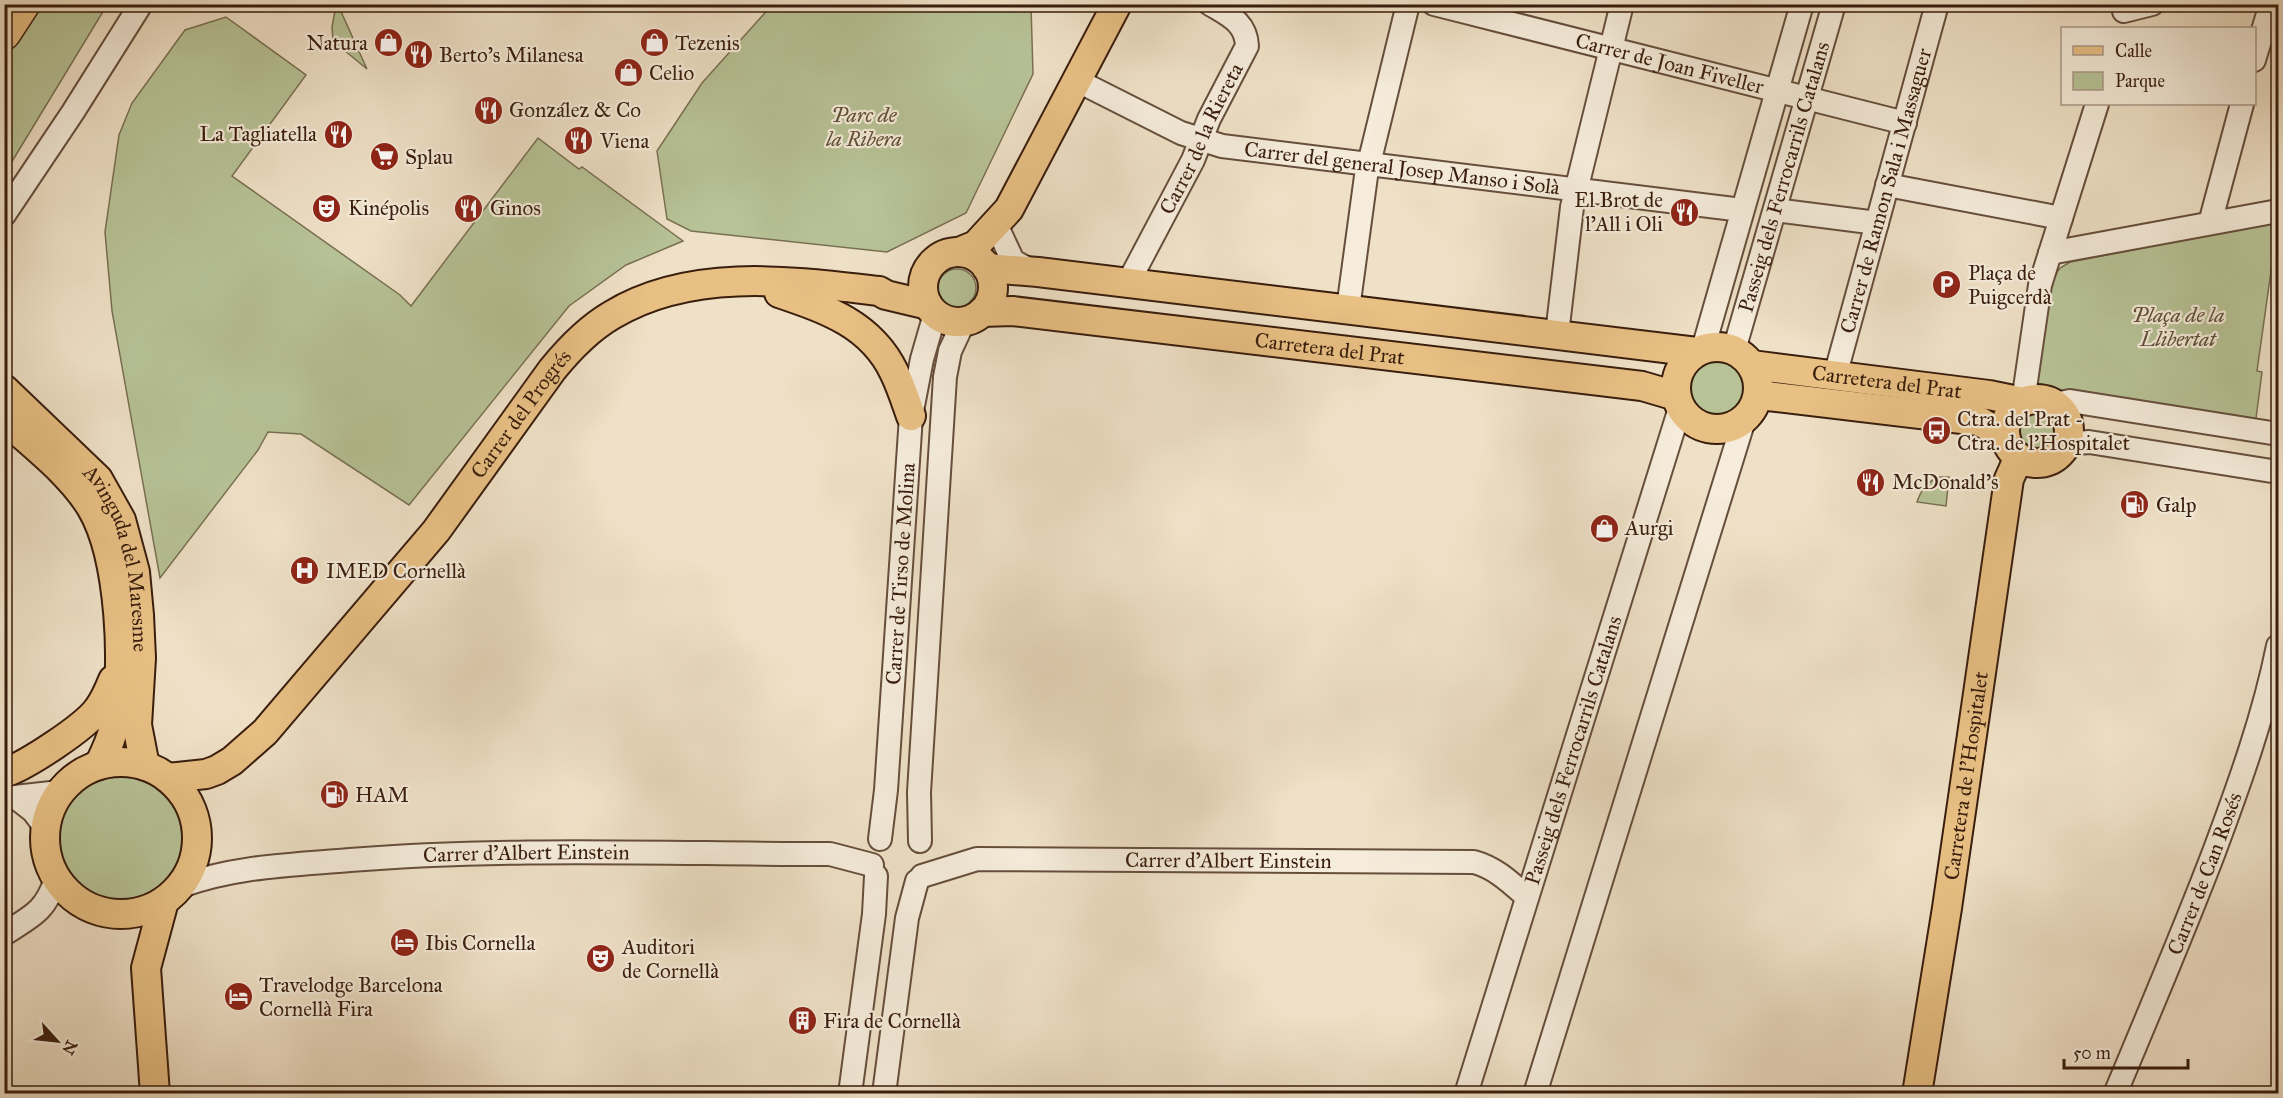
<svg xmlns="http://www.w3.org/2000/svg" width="2283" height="1098" viewBox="0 0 2283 1098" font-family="'IM FELL Great Primer',serif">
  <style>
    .green { fill: #b7c397; stroke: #787052; stroke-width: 1.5 }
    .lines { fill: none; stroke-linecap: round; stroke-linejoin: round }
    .minor-casing { stroke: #664e3c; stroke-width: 26 }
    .major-casing { stroke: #391d0d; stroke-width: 32 }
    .highway-casing { stroke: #391d0d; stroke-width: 36 }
    .minor { stroke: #f5ecdb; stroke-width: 22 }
    .major { stroke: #e8c084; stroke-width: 28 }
    .highway { stroke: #e8c084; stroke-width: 33 }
    .labels { text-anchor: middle; stroke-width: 4.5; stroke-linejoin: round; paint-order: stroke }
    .poi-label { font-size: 21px; fill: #391d0d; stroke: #f5ecdb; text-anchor: start }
    .street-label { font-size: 21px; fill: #391d0d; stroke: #f5ecdb }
    .park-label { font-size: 21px; font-style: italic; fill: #5f4f36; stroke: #f5ecdb }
  </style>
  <rect width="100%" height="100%" fill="#efe1c7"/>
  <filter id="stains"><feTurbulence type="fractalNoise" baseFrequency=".00333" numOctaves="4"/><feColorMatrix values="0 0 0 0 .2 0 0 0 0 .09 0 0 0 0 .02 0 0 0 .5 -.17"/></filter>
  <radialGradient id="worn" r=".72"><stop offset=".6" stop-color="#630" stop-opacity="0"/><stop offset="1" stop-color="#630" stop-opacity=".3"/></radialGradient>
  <g class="green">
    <polygon points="5,5 107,5 5,173"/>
    <polygon points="336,5 338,5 367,69 333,41 332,27"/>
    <polygon points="772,5 1031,5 1033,74 966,213 887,252 691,231 667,219 657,151 702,83"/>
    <polygon points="226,17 306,75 232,176 400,295 411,306 538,138 579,169 582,167 683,241 626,265 569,306 409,505 301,434 268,432 258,450 160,578 112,311 105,232 119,135 132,103 185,30"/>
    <polygon points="2276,222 2278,233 2278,250 2274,250 2257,371 2262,372 2255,426 2037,392 2033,385 2053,278 2060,268 2070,262"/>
    <circle cx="957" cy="288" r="19"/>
    <circle cx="1717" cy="388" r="29"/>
    <circle cx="2035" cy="433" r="19"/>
    <path d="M1937,477H1949L1946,506L1917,502C1921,490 1926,484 1937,477Z"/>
    <circle cx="120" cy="839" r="62"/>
  </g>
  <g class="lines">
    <defs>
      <g id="minor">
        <path id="s1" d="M1434,4L1905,123"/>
        <polyline points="2124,11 2152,4"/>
        <polyline points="2254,60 2271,4"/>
        <path id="s2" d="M1076,80L1181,133L1222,146L1742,210"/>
        <polyline points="1887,185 2061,218"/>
        <polyline points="1775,210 1877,223"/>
        <polyline points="4,215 73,112 141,4"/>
        <polyline points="2210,223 2242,104"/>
        <polyline points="1000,233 1013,261 1032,271"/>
        <polyline points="2050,253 2278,211"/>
        <path id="s3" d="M1128,283L1193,160L1209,119L1247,46C1246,22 1228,15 1210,4"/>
        <polyline points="1348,309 1366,176 1408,4"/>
        <polyline points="1557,334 1572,207 1622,4"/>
        <polyline points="1703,349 1802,4"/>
        <path id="s4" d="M1734,350L1834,4"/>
        <path id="s5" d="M1835,376L1937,4"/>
        <polyline points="2023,402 2040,285 2097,104"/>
        <polyline points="2055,404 2070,401 2278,434"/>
        <polyline points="2066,444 2089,442 2278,472"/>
        <polyline points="45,827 33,811 15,797 60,792"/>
        <path id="s6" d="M880,839L886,790L911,416L922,359L935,314"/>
        <polyline points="920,841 919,792 945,377 950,351 964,321"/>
        <path id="s7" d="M922,876L977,859L1474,862C1496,868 1511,883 1527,897"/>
        <path id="s8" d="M181,886C237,866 291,865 350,860C510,847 671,854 830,854L872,865"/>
        <path d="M4,934C32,916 45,912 56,879"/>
        <polyline points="850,1094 874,914 876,876"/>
        <polyline points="884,1094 907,918 917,881"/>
        <path id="s9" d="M1466,1094L1680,408"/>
        <polyline points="1535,1094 1744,420"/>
        <path id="s10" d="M2115,1094C2149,1013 2183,933 2214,852C2239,785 2264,716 2278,646"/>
      </g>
      <g id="major">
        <circle cx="958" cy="287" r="35"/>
        <polyline points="959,252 976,245 1009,209 1117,4"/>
        <polyline points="987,268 1038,272 1697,352"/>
        <path d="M779,293C826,309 871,324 894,372C901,386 906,402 911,416"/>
        <path id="s11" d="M982,312L1012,311L1642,386L1676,396"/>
        <circle cx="1717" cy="388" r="41"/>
        <path id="s12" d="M1752,365L1989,395L2023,402"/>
        <path id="s13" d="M4,389L98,479L121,520L135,572L139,615L141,658L137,725L145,766"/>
        <polyline points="1759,395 1979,421 1996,431 2006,440"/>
        <circle cx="2037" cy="431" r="32"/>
        <path d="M4,419C34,446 70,473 91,507C121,557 126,670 114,727C111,740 105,753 99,765"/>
        <circle cx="121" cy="838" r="76"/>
        <path d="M4,773C26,766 85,727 98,709C105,700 109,690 113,680"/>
        <path id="s14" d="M168,778L206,774L217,770L232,761L265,732L436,531L552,370C569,349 588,329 612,315C691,267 792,281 879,291L886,295L928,305"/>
        <polyline points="155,1094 146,968 164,901"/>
        <path id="s15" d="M1917,1094L1947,908L2009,479L2018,459"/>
      </g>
      <polyline id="highway" points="4,33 23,4"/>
    </defs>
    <use href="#minor" class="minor-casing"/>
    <use href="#major" class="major-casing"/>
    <use href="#highway" class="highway-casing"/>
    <use href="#minor" class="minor"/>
    <use href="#major" class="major"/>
    <use href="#highway" class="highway"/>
  </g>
  <defs>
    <symbol id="shop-disc" viewBox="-11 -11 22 22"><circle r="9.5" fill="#8f2418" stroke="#f5ecdb"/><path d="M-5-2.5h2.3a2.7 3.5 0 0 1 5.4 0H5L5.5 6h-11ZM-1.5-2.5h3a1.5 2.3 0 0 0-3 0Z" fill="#fff"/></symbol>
    <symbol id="restaurant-disc" viewBox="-11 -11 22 22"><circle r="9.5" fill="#8f2418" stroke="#f5ecdb"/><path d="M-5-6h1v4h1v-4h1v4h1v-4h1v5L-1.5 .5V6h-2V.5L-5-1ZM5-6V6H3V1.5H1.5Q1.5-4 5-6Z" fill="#fff"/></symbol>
    <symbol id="supermarket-disc" viewBox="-11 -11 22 22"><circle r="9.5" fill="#8f2418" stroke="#f5ecdb"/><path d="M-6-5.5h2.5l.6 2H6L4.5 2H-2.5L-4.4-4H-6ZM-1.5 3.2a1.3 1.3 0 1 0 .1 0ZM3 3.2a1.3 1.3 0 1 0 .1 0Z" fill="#fff"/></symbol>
    <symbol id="theatre-disc" viewBox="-11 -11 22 22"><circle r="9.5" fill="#8f2418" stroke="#f5ecdb"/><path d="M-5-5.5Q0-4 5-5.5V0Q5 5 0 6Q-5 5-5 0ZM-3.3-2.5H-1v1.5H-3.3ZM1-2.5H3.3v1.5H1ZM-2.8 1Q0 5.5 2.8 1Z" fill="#fff"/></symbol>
    <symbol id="parking-disc" viewBox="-11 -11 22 22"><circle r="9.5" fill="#8f2418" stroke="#f5ecdb"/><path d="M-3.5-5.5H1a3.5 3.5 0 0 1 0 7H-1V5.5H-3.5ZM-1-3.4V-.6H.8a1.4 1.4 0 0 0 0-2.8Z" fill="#fff"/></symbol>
    <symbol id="bus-disc" viewBox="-11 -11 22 22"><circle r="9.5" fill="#8f2418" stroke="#f5ecdb"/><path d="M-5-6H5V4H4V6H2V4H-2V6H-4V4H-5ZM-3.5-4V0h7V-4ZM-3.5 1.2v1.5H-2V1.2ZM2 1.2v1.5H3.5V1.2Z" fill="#fff"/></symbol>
    <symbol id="fuel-disc" viewBox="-11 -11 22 22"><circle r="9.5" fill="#8f2418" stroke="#f5ecdb"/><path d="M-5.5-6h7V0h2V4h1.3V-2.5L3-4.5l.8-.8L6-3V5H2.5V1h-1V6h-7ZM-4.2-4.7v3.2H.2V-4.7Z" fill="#fff"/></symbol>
    <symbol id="hospital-disc" viewBox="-11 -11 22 22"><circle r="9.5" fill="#8f2418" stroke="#f5ecdb"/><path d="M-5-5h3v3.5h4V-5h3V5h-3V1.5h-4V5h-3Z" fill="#fff"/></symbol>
    <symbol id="hotel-disc" viewBox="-11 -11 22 22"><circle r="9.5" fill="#8f2418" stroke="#f5ecdb"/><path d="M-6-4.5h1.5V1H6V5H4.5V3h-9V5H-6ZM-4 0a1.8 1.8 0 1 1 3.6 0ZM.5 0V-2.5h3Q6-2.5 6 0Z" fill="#fff"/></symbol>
    <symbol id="building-disc" viewBox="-11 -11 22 22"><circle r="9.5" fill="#8f2418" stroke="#f5ecdb"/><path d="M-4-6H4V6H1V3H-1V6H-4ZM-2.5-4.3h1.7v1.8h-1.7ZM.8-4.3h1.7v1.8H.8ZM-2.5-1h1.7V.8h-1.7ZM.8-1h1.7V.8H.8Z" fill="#fff"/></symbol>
  </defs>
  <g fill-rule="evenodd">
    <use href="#shop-disc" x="372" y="26" width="33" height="33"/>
    <use href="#shop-disc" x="638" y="26" width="33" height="33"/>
    <use href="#restaurant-disc" x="402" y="38" width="33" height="33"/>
    <use href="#shop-disc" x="612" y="56" width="33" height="33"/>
    <use href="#restaurant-disc" x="472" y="94" width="33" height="33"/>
    <use href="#restaurant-disc" x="322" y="118" width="33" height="33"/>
    <use href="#restaurant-disc" x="562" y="124" width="33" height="33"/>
    <use href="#supermarket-disc" x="368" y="140" width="33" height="33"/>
    <use href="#theatre-disc" x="310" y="192" width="33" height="33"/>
    <use href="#restaurant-disc" x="452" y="192" width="33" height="33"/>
    <use href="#restaurant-disc" x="1668" y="196" width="33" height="33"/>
    <use href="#parking-disc" x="1930" y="268" width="33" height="33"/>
    <use href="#bus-disc" x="1920" y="414" width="33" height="33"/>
    <use href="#restaurant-disc" x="1854" y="466" width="33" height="33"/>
    <use href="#fuel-disc" x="2118" y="488" width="33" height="33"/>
    <use href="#shop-disc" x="1588" y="512" width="33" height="33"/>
    <use href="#hospital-disc" x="288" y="554" width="33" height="33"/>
    <use href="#fuel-disc" x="318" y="778" width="33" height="33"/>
    <use href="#hotel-disc" x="388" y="926" width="33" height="33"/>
    <use href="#theatre-disc" x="584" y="942" width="33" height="33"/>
    <use href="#hotel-disc" x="222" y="980" width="33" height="33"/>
    <use href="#building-disc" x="786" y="1004" width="33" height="33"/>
  </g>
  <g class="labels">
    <g class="poi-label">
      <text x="368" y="50" text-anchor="end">Natura</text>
      <text x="675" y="50">Tezenis</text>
      <text x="439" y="62">Berto's Milanesa</text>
      <text x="649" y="80">Celio</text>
      <text x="509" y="117">González &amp; Co</text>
      <text x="317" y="141" text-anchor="end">La Tagliatella</text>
      <text x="600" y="148">Viena</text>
      <text x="405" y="164">Splau</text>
      <text x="1663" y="207" text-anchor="end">El Brot de<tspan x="1663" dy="24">l'All i Oli</tspan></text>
      <text x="348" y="215">Kinépolis</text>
      <text x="490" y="215">Ginos</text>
      <text x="1968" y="280">Plaça de<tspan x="1968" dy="24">Puigcerdà</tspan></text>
      <text x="1957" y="426">Ctra. del Prat -<tspan x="1957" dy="24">Ctra. de l'Hospitalet</tspan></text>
      <text x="1892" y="489">McDonald's</text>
      <text x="2156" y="512">Galp</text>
      <text x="1625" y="535">Aurgi</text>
      <text x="326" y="578">IMED Cornellà</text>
      <text x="355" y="802">HAM</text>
      <text x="425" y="950">Ibis Cornella</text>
      <text x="622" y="954">Auditori<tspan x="622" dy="24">de Cornellà</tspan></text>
      <text x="259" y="992">Travelodge Barcelona<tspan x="259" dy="24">Cornellà Fira</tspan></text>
      <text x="823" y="1028">Fira de Cornellà</text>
    </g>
    <g class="street-label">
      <text dy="7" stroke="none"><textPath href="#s1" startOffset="243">Carrer de Joan Fiveller</textPath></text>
      <text dy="7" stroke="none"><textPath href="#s3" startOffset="162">Carrer de la Riereta</textPath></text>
      <text dy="7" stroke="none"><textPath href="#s2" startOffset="342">Carrer del general Josep Manso i Solà</textPath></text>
      <text dy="7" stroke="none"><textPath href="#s4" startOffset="180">Passeig dels Ferrocarrils Catalans</textPath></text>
      <text dy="7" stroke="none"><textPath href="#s5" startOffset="192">Carrer de Ramon Sala i Massaguer</textPath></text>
      <text dy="7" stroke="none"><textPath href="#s11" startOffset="350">Carretera del Prat</textPath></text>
      <text dy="7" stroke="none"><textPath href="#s12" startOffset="136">Carretera del Prat</textPath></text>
      <text dy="7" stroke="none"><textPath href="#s14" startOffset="520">Carrer del Progrés</textPath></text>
      <text dy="7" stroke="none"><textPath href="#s13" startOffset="213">Avinguda del Maresme</textPath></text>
      <text dy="7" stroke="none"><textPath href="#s6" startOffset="266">Carrer de Tirso de Molina</textPath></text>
      <text dy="7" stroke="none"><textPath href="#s9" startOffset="360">Passeig dels Ferrocarrils Catalans</textPath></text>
      <text dy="7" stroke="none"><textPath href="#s15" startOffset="322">Carretera de l'Hospitalet</textPath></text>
      <text dy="7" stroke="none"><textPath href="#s8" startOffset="348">Carrer d'Albert Einstein</textPath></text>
      <text dy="7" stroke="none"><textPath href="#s7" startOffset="309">Carrer d'Albert Einstein</textPath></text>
      <text dy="7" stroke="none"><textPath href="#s10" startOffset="238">Carrer de Can Rosés</textPath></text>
    </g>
    <g class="park-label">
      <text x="864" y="122">Parc de<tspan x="864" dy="24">la Ribera</tspan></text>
      <text x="2178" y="322">Plaça de la<tspan x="2178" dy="24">Llibertat</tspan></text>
    </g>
  </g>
  <rect width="2283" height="1098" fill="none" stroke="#efe1c7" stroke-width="24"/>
  <rect x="6" y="6" width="2271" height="1086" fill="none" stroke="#391d0d" stroke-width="3"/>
  <rect x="12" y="12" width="2259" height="1074" fill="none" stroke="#391d0d" stroke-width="1.5"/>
  <rect x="2061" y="27" width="195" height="78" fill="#f5ecdb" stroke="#aa9989" stroke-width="1.5"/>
  <rect x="2073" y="46" width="30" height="9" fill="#e8c084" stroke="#aa9989" stroke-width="1.5"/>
  <text x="2115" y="57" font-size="18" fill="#391d0d">Calle</text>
  <rect x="2073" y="72" width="30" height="18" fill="#b7c397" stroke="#aa9989" stroke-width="1.5"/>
  <text x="2115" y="87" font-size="18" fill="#391d0d">Parque</text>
  <g transform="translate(57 1041) rotate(117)" stroke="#f5ecdb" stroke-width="4.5" paint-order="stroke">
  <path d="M0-4.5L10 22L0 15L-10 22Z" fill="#391d0d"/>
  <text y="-9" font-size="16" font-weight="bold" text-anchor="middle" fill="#391d0d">N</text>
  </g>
  <path d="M2064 1059v9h124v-9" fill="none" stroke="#391d0d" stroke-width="3"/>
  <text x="2073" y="1059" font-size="18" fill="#391d0d" stroke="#f5ecdb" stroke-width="4.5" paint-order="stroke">50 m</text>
  <rect width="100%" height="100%" filter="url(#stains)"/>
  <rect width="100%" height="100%" fill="url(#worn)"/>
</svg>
